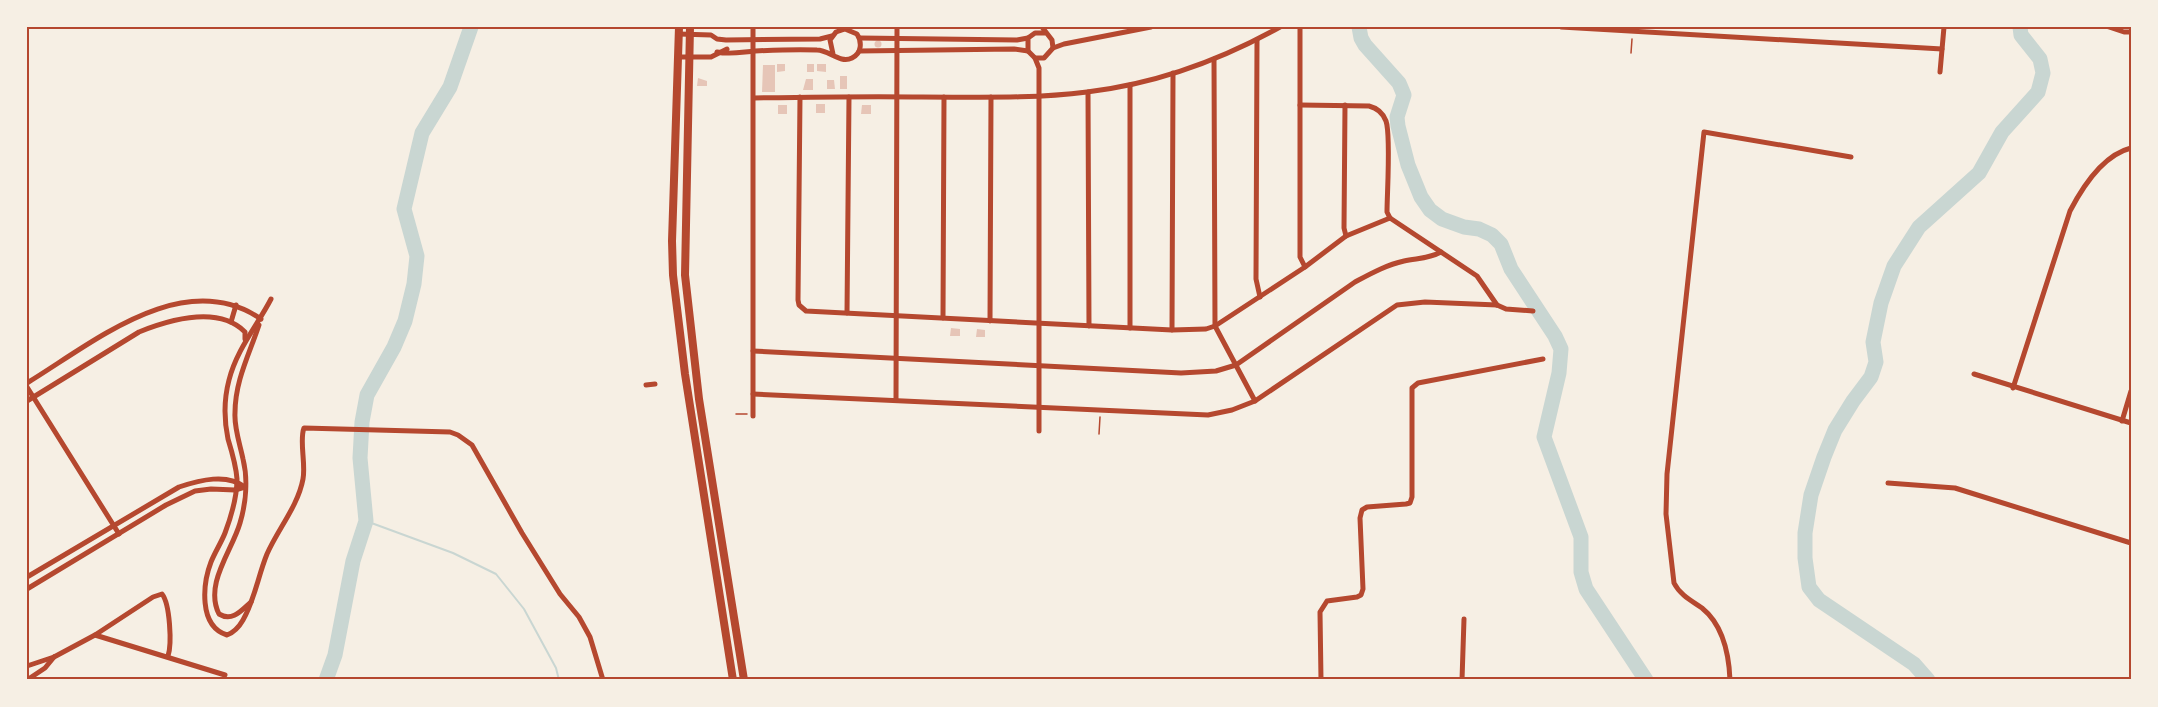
<svg xmlns="http://www.w3.org/2000/svg" width="2158" height="707" viewBox="0 0 2158 707" font-family="Commissioner,sans-serif">
  <style>
    .lines { fill: none; stroke-linecap: round; stroke-linejoin: round }
    .stream { stroke: #c9d6d2; stroke-width: 2 }
    .river { stroke: #c9d6d2; stroke-width: 15 }
    .building { fill: #e6c5b7 }
    .path { stroke: #b5482f; stroke-width: 1.5 }
    .minor { stroke: #b5482f; stroke-width: 5 }
    .primary { stroke: #b5482f; stroke-width: 8 }
    .neatline { fill: none; stroke: #b5482f; stroke-width: 2 }
  </style>
  <rect width="100%" height="100%" fill="#f6efe4"/>
  <g class="lines">
    <polyline class="stream" points="366,521 453,553 496,574 524,609 556,668 559,680"/>
    <g class="river">
      <polyline points="1359,27 1361,38 1365,45 1399,83 1404,95 1397,117 1398,126 1408,165 1421,197 1430,210 1442,219 1464,227 1479,229 1492,235 1501,244 1511,269 1555,336 1561,349 1559,373 1544,437 1581,537 1581,572 1586,589 1646,680"/>
      <polyline points="326,680 335,655 353,561 366,521 360,458 362,422 367,395 394,347 405,321 414,284 417,256 404,209 422,133 450,87 471,27"/>
      <polyline points="1928,680 1914,664 1819,600 1809,587 1805,558 1805,533 1811,495 1824,457 1835,430 1853,401 1871,377 1876,362 1873,342 1881,303 1894,266 1919,227 1979,173 2002,132 2038,92 2043,73 2040,59 2021,35 2020,27"/>
    </g>
  </g>
  <g class="building">
    <circle cx="878" cy="44" r="3.5"/>
    <polygon points="777,64 785,64 785,71 777,72"/>
    <rect x="807" y="64" width="7" height="8"/>
    <polygon points="817,64 826,64 826,72 817,71"/>
    <polygon points="763,65 775,65 775,92 762,92"/>
    <rect x="840" y="76" width="7" height="13"/>
    <polygon points="698,78 707,81 707,86 697,86"/>
    <polygon points="806,79 813,79 813,90 803,90"/>
    <polygon points="827,80 834,80 835,89 827,89"/>
    <rect x="816" y="104" width="9" height="9"/>
    <rect x="778" y="105" width="9" height="9"/>
    <polygon points="862,105 871,105 871,114 861,114"/>
    <polygon points="951,328 960,329 960,336 950,336"/>
    <polygon points="977,329 985,330 985,337 976,337"/>
  </g>
  <g class="lines">
    <g class="path">
      <polyline points="1631,53 1632,39"/>
      <polyline points="736,414 747,414"/>
      <polyline points="1099,434 1100,417"/>
    </g>
    <g class="minor">
      <polyline points="1042,27 1052,40 1053,48 1044,58 1035,58 1028,51 1028,38 1035,33 1045,33"/>
      <polyline points="1300,27 1300,257 1305,267"/>
      <polyline points="1561,27 1942,49"/>
      <polyline points="2109,27 2124,32 2131,32"/>
      <polyline points="679,34 711,35 717,39 726,40 820,39 832,36"/>
      <polyline points="860,38 1017,40 1028,38"/>
      <polyline points="1257,40 1256,279 1260,297"/>
      <polyline points="1053,48 1064,44 1151,27"/>
      <polyline points="859,51 1014,49 1028,51"/>
      <path d="M717,52C730,55 742,52 755,51C775,50 796,49 817,50C829,50 840,64 852,58C862,53 862,42 857,34L845,29L836,32L830,40L833,54"/>
      <polyline points="678,57 711,57 727,49"/>
      <polyline points="1035,58 1039,68 1039,431"/>
      <polyline points="1214,59 1215,326 1255,401"/>
      <polyline points="1940,72 1944,27"/>
      <polyline points="1088,92 1089,326"/>
      <polyline points="800,97 798,300 799,305 806,311 1172,330 1206,329 1215,326 1305,267 1346,236 1390,218"/>
      <path d="M754,98C810,97 866,96 922,97C977,97 1032,99 1087,92C1154,84 1221,60 1280,27"/>
      <path d="M1300,105L1369,106C1377,108 1383,113 1386,121C1391,135 1387,194 1387,212L1390,218"/>
      <polyline points="1345,105 1344,228 1346,236"/>
      <polyline points="1390,218 1477,276 1497,305"/>
      <path d="M271,299C257,326 237,349 229,380C224,399 224,420 228,439C232,452 236,465 237,479C237,497 231,517 225,533C221,543 215,552 211,562C203,583 198,626 227,635C235,632 239,627 243,620C255,599 258,576 267,554C278,529 298,506 303,479C306,464 299,440 304,428L450,432L458,435L472,445L522,533L560,594L579,617L590,637L603,680"/>
      <polyline points="847,313 849,97"/>
      <polyline points="943,318 944,97"/>
      <polyline points="990,321 991,97"/>
      <polyline points="231,322 236,305"/>
      <polyline points="1130,328 1130,85"/>
      <polyline points="1172,330 1173,73"/>
      <path d="M753,351L1181,373L1216,371L1236,365L1355,282C1370,274 1386,265 1404,261C1417,258 1428,259 1441,252"/>
      <polyline points="1974,374 2131,423"/>
      <path d="M27,383C93,343 183,266 261,319"/>
      <polyline points="646,385 655,384"/>
      <polyline points="27,387 119,534"/>
      <path d="M2013,388L2070,211C2083,186 2103,155 2131,148"/>
      <polyline points="753,394 1208,415 1232,410 1255,401 1397,305 1425,302 1497,305 1506,309 1533,311"/>
      <polyline points="896,400 897,27"/>
      <path d="M27,401L139,332C169,320 218,305 245,332V339"/>
      <polyline points="753,416 753,27"/>
      <polyline points="2122,421 2131,391"/>
      <polyline points="1888,483 1955,488 2131,543"/>
      <path d="M27,577L179,487C200,480 227,473 245,487"/>
      <polyline points="27,589 166,505 195,491 211,489 235,490 245,487"/>
      <path d="M251,602C241,611 232,622 219,614C204,584 232,551 240,523C246,503 248,479 243,459C240,444 234,428 235,413C235,381 249,355 259,325"/>
      <polyline points="95,635 225,675"/>
      <path d="M27,666L54,657L95,635L153,597L162,594C170,604 172,644 168,656"/>
      <polyline points="27,680 45,668 54,657"/>
      <polyline points="1321,680 1320,612 1327,601 1357,597 1361,595 1363,589 1360,518 1362,510 1367,507 1406,504 1410,503 1412,497 1412,388 1418,383 1543,359"/>
      <polyline points="1462,680 1464,619"/>
      <path d="M1730,680C1729,654 1723,625 1702,608C1692,601 1680,595 1674,583L1666,514L1667,474L1704,132L1851,157"/>
    </g>
    <g class="primary">
      <polyline points="679,27 672,241 673,275 685,374 733,680"/>
      <polyline points="690,27 685,275 699,399 744,680"/>
    </g>
  </g>
  <rect width="2158" height="707" fill="none" stroke="#f6efe4" stroke-width="57"/>
  <rect x="28" y="28" width="2102" height="650" class="neatline"/>
</svg>
